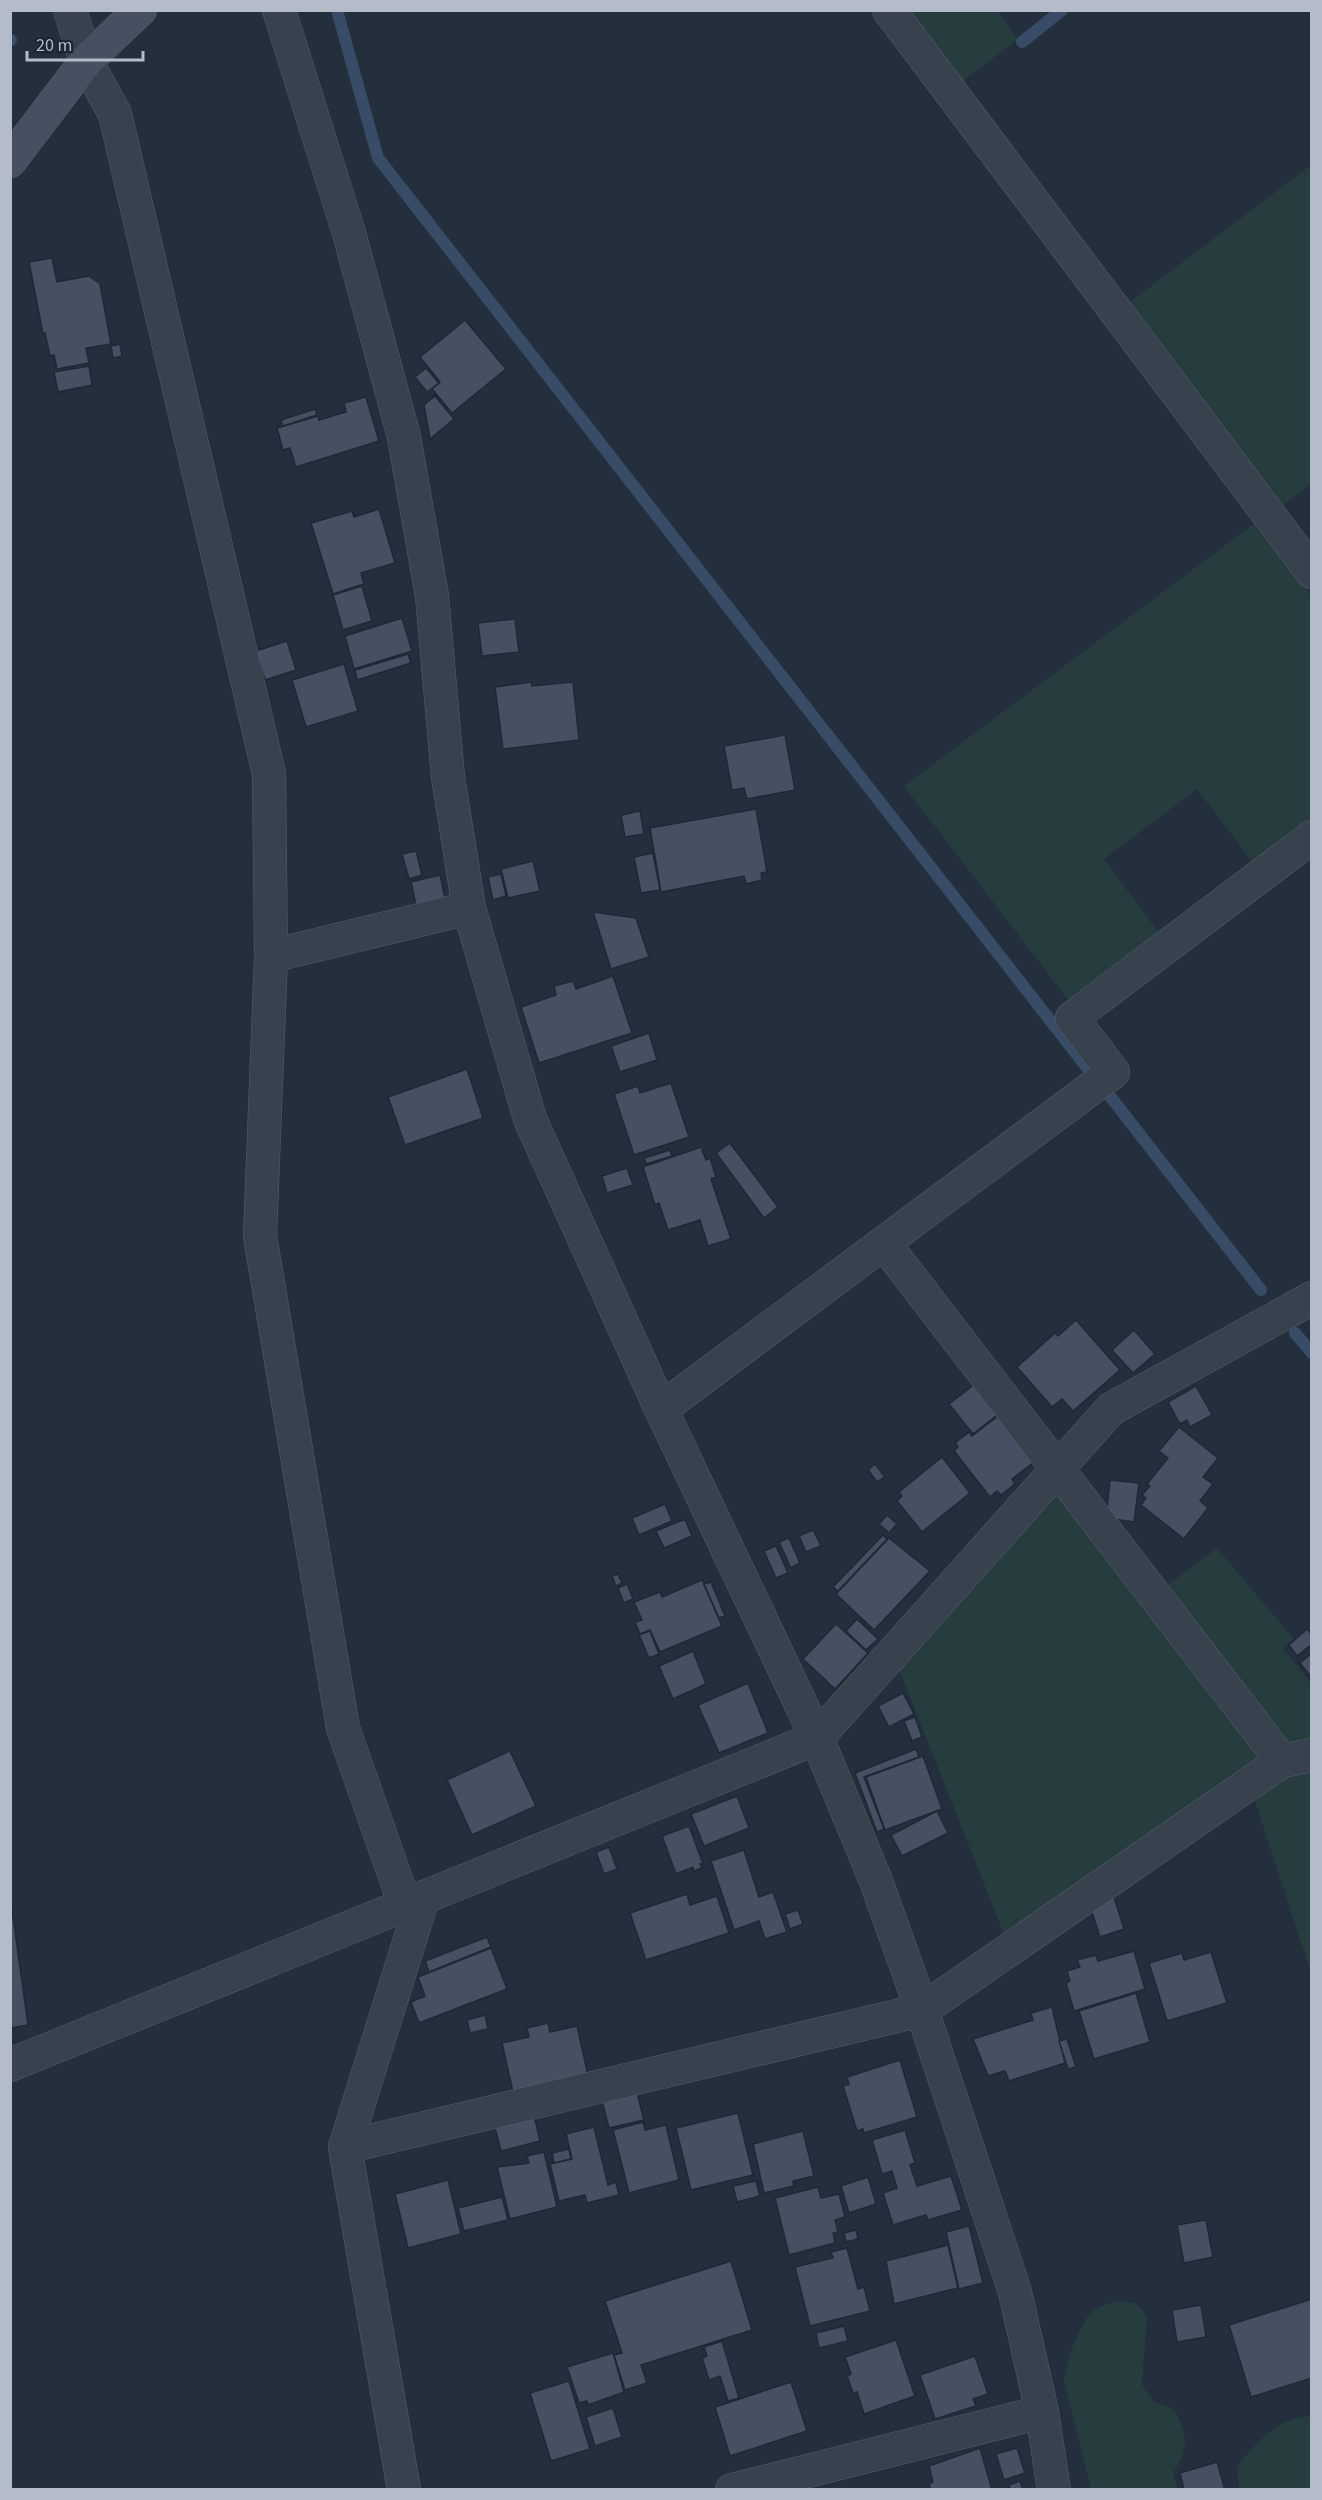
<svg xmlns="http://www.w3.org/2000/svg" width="1322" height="2500" viewBox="0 0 1322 2500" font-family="'Source Sans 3',sans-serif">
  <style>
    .green { fill: #263c3f }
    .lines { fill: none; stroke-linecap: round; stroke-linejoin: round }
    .stream { stroke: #394c67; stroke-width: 12 }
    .building { fill: #455162; stroke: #1f2835; stroke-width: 1.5 }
    .street-casing { stroke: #565f6c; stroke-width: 34 }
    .secondary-casing { stroke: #565f6c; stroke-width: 34 }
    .street { stroke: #38414e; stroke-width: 33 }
    .secondary { stroke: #465061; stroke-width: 33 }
  </style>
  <rect width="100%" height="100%" fill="#242f3e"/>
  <g class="green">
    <polygon points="906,11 997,11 1018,39 960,83"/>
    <polygon points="1311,165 1311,484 1279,509 1126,305"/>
    <polygon points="1256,522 1311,595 1311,825 1256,867 1197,789 1104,859 1162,937 1072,1005 904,786"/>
    <polygon points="1060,1488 1267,1752 1007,1942 899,1669"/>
    <polygon points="1217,1548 1294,1639 1282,1648 1311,1683 1311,1738 1298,1741 1285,1750 1161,1590"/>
    <polygon points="1311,1762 1311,1973 1252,1792"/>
    <path d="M1115,2301L1135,2303L1147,2316L1142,2385L1154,2402L1174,2409C1188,2436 1190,2447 1173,2473L1177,2489H1091L1064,2382C1066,2363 1078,2324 1093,2311C1099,2306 1108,2304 1115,2301Z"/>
    <path d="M1311,2416V2489H1239L1237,2466C1258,2442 1277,2418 1311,2416Z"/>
  </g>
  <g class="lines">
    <g class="stream">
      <polyline points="337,10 378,158 1092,1074"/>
      <polyline points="10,40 11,40"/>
      <polyline points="1022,42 1062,10"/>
      <polyline points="1106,1091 1261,1290"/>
      <polyline points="1295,1333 1312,1353"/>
    </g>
  </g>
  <g class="building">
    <polygon points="52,258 57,282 89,276 100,284 111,344 86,348 89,363 57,369 54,355 50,356 45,333 43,334 29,262"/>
    <polygon points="465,320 506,369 452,413 432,389 440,382 420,357"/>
    <polygon points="120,344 122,356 113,358 111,346"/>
    <polygon points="89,366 92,385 58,392 54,372"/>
    <polygon points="426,368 439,383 427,392 415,377"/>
    <polygon points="435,396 454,419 430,439 424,405"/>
    <polygon points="366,397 379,441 296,467 290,448 283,450 277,428 318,416 319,420 346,412 344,403"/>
    <polygon points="315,409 317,415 283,426 281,420"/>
    <polygon points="379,509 395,563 361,573 364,584 333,594 311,523 352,511 354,517"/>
    <polygon points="362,586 372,621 343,630 333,595"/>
    <polygon points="402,618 412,651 354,669 345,636"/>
    <polygon points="515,619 519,652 482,656 478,623"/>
    <polygon points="287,641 296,670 265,680 256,651"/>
    <polygon points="408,654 411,663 357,680 355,670"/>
    <polygon points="344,664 358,711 306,727 292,680"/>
    <polygon points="531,682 532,686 573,682 579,740 503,749 495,687"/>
    <polygon points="785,735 795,790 747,799 744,788 732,790 724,746"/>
    <polygon points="756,809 767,872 761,873 762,880 746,884 744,876 661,892 650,828"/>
    <polygon points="640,811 644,834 625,837 621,815"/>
    <polygon points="416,851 422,875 409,879 402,854"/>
    <polygon points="653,853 660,890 641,893 634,857"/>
    <polygon points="533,861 540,891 508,898 501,869"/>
    <polygon points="501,874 506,896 493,900 488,877"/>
    <polygon points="440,875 445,898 416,905 411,882"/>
    <polygon points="593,912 636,918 649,957 611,969"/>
    <polygon points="613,976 632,1033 539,1063 521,1007 556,995 554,986 573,981 576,989"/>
    <polygon points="649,1033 657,1060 620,1072 611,1046"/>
    <polygon points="467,1069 483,1118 405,1145 388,1097"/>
    <polygon points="671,1083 689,1137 634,1155 614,1094 638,1086 640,1093"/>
    <polygon points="730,1143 778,1207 764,1218 716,1153"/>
    <polygon points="701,1147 706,1160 710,1158 716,1177 711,1179 731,1239 708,1246 700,1220 668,1230 659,1203 655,1205 643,1167"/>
    <polygon points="670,1150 672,1156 646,1164 644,1158"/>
    <polygon points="627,1168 633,1185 607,1193 602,1176"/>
    <polygon points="1076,1320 1120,1370 1073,1411 1062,1399 1052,1407 1017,1367 1055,1333 1058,1336"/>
    <polygon points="1134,1330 1155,1354 1133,1373 1112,1350"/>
    <polygon points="979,1381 1002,1411 973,1434 949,1404"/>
    <polygon points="1196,1386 1212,1415 1190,1427 1187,1420 1180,1424 1168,1402"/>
    <polygon points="1002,1413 1038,1459 1012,1479 1015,1484 1001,1495 997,1491 990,1497 954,1451 958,1447 955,1443 969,1432 972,1436"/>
    <polygon points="1179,1427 1218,1458 1203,1477 1213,1484 1200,1501 1208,1508 1184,1539 1141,1505 1146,1498 1142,1495 1150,1486 1147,1484 1168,1458 1159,1451"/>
    <polygon points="942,1457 970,1493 922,1532 897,1501 902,1496 899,1492"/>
    <polygon points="875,1464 885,1477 877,1482 868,1470"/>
    <polygon points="1110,1480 1139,1483 1134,1522 1106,1518"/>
    <polygon points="665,1504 672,1521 639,1535 632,1518"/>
    <polygon points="887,1515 897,1524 889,1533 879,1524"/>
    <polygon points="685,1519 692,1536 664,1548 656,1531"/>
    <polygon points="813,1530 821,1546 806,1552 799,1536"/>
    <polygon points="883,1535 887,1539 838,1591 833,1587"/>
    <polygon points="789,1538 800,1563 791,1568 779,1542"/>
    <polygon points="889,1538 930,1571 874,1630 836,1594"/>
    <polygon points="776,1546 788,1573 776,1578 764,1551"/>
    <polygon points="618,1574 622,1583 616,1586 612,1576"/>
    <polygon points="702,1580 722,1626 660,1652 650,1630 640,1634 635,1622 642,1620 634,1602 660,1592 662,1597"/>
    <polygon points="711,1582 725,1616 719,1618 704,1584"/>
    <polygon points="627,1584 633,1599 624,1603 618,1588"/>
    <polygon points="857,1619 878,1639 866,1650 846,1631"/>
    <polygon points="836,1624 868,1653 835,1689 803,1659"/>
    <polygon points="1307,1629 1312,1635 1312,1644 1297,1656 1289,1645"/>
    <polygon points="650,1631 659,1654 649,1658 639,1635"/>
    <polygon points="693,1651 706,1684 673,1699 659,1666"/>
    <polygon points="1312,1653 1312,1678 1300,1663"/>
    <polygon points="748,1683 768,1733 719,1753 698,1705"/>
    <polygon points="903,1693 914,1714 889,1727 878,1706"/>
    <polygon points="915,1717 922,1737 912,1741 904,1721"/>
    <polygon points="916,1749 919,1757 864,1777 884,1829 877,1832 855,1773"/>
    <polygon points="510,1751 536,1806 472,1835 447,1780"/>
    <polygon points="923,1756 942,1809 885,1830 866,1777"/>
    <polygon points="737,1796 749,1828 704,1846 691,1814"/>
    <polygon points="937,1811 948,1833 902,1856 891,1835"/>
    <polygon points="689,1826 703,1864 700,1864 702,1868 694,1871 693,1867 676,1874 662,1836"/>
    <polygon points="609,1847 617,1869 604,1874 596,1852"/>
    <polygon points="744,1850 759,1897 773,1892 787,1932 765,1939 759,1921 734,1930 711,1861"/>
    <polygon points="687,1894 690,1905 717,1896 729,1933 646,1960 630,1913"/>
    <polygon points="10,1895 28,2025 10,2028"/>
    <polygon points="1114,1897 1124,1929 1100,1937 1092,1912"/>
    <polygon points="798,1910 803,1924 790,1929 785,1914"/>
    <polygon points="487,1937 491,1947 429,1972 425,1961"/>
    <polygon points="491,1948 507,1989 419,2023 411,2002 425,1996 418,1977"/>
    <polygon points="1134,1951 1145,1989 1074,2011 1066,1983 1070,1981 1067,1971 1080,1967 1077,1960 1096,1955 1098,1961"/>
    <polygon points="1211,1952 1227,2003 1167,2021 1149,1963 1182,1953 1184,1960"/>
    <polygon points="1136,1993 1150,2042 1094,2059 1079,2011"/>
    <polygon points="1052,2007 1065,2063 1009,2081 1005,2071 988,2076 973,2039 1033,2020 1031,2013"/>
    <polygon points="485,2015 488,2029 470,2033 467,2020"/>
    <polygon points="548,2023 550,2032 577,2026 588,2075 513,2092 502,2043 529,2037 527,2028"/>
    <polygon points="1067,2039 1076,2067 1068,2069 1059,2041"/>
    <polygon points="900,2060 917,2117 864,2133 863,2129 857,2131 843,2086 849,2084 847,2077"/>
    <polygon points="637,2093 644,2120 609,2128 602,2101"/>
    <polygon points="738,2113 753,2175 691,2190 676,2128"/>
    <polygon points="534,2115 540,2141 501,2151 494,2124"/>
    <polygon points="643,2122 645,2130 666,2125 679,2180 629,2193 613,2130"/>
    <polygon points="594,2127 608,2185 616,2182 619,2195 587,2203 585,2195 559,2201 550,2164 572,2159 566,2134"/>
    <polygon points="905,2130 915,2163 910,2165 917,2186 951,2176 962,2210 928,2220 926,2215 893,2225 883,2193 897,2188 892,2171 882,2174 872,2140"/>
    <polygon points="803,2131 814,2176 793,2181 794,2186 764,2193 753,2144"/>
    <polygon points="569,2149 571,2159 554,2163 552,2153"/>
    <polygon points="544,2152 557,2207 510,2219 497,2167 529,2163 527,2156"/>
    <polygon points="868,2177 876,2204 849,2213 841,2186"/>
    <polygon points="448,2180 461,2234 408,2248 395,2194"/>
    <polygon points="756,2181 760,2196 737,2202 733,2186"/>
    <polygon points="818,2187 821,2198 839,2194 845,2217 835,2220 838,2232 833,2233 835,2243 789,2255 775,2198"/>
    <polygon points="502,2197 508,2220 464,2231 458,2208"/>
    <polygon points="1206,2220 1213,2257 1184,2263 1177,2225"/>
    <polygon points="969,2226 983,2283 959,2289 946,2232"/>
    <polygon points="856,2230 858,2239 846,2242 844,2233"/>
    <polygon points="948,2245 958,2288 894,2304 886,2261"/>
    <polygon points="847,2248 858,2289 864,2287 870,2311 810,2326 795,2267 833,2258 831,2252"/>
    <polygon points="731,2261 752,2330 641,2365 647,2383 625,2390 614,2355 622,2353 605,2301"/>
    <polygon points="1312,2299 1312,2378 1251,2397 1229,2325"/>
    <polygon points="1201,2305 1206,2337 1177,2342 1172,2310"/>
    <polygon points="844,2326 848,2341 819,2348 816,2333"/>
    <polygon points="896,2340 915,2396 864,2414 857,2392 853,2393 847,2376 851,2374 845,2357"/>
    <polygon points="722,2341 739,2398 728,2401 720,2376 709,2380 702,2358 707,2356 704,2347"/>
    <polygon points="613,2353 624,2392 588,2405 587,2401 579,2403 567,2367"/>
    <polygon points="975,2356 988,2394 973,2399 976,2406 935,2419 920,2375"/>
    <polygon points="569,2381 590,2449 551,2461 530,2393"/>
    <polygon points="791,2382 807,2431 730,2456 715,2407"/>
    <polygon points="613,2408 622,2437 595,2446 586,2417"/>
    <polygon points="980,2448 992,2490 931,2490 929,2484 933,2482 929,2466"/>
    <polygon points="1017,2448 1025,2473 1004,2480 996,2454"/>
    <polygon points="1217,2462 1225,2490 1184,2490 1180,2473"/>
    <polygon points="1020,2481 1023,2490 1010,2490 1009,2485"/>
  </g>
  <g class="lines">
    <defs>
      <g id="street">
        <polyline points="70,10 86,61 115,114 269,774 271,956 260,1236 343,1728 405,1905"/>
        <polyline points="279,10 349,233 404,437 432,596 448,777 469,908 530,1119 661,1409 817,1738 876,1881 922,2010 1015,2292 1042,2412 1054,2490"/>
        <polyline points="889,10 1312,572"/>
        <polyline points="271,956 469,908"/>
        <polyline points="884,1243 1282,1761"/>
        <polyline points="661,1409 1113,1072 1072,1018 1312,837"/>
        <polyline points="10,2065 817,1738 1111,1409 1312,1298"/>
        <polyline points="345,2147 922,2010 1282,1761 1312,1755"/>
        <polyline points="404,2490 345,2147 423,1898"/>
        <polyline points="732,2490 1042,2412"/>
      </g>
      <polyline id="secondary" points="10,161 86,61 140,10"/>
    </defs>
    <use href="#street" class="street-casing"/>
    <use href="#secondary" class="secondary-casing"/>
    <use href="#street" class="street"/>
    <use href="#secondary" class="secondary"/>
  </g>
  <rect width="1322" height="2500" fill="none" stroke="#b4bcc9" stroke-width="24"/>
  <path d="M27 51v9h116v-9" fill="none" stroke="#b4bcc9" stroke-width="3"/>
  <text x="36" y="51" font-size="18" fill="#b4bcc9" stroke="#1d2633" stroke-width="4.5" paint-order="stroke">20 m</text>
</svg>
